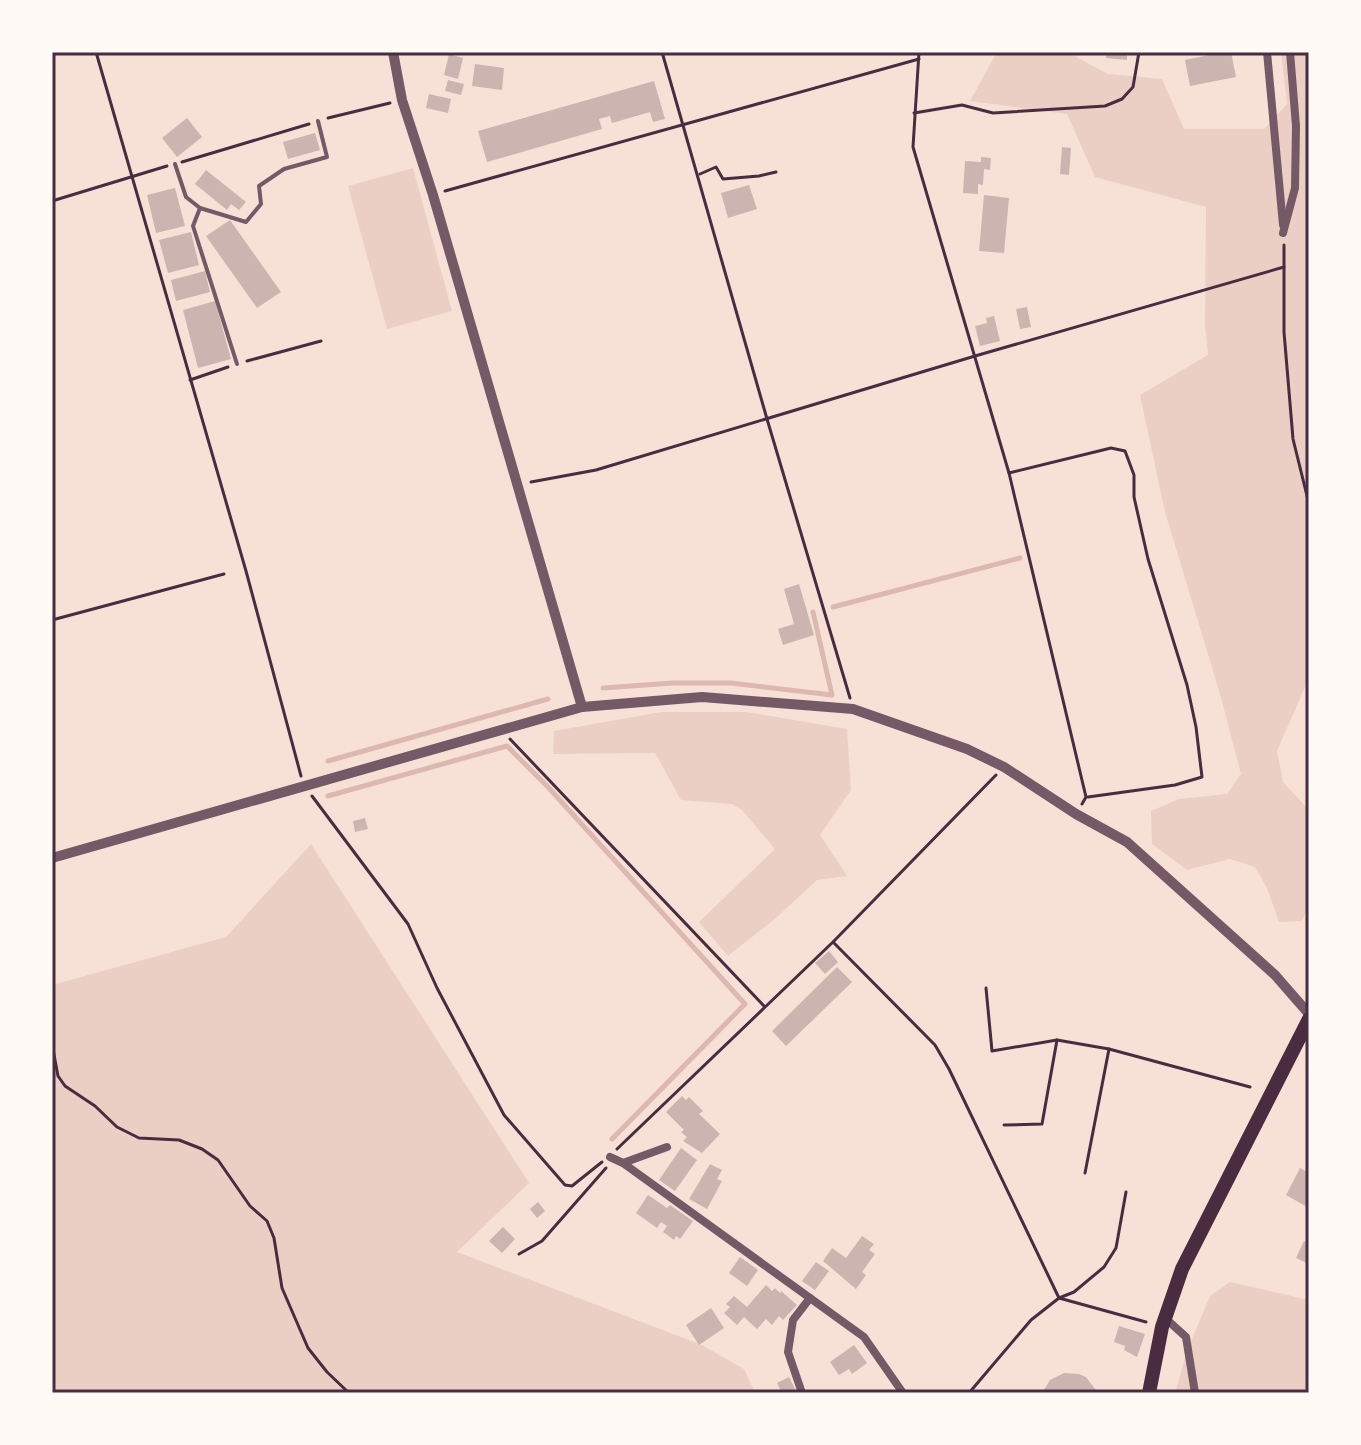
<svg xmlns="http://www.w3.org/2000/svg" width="1361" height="1445" viewBox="0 0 1361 1445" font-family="'DM Sans',sans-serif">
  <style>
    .green { fill: #ebcfc5 }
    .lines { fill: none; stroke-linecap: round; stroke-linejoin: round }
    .stream { stroke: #dcb8b0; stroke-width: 5 }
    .building { fill: #ccb4b1 }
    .path { stroke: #4a2c40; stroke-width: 3 }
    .service { stroke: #755966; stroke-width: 4 }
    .minor { stroke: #755966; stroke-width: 8 }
    .tertiary { stroke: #755966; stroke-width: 10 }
    .trunk { stroke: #4a2c40; stroke-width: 14 }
    .neatline { fill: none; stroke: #4a2c40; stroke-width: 3 }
  </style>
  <rect width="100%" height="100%" fill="#f7e1d7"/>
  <g class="green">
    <polygon points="997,52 1067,52 1108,74 1162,79 1184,129 1264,129 1287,104 1281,52 1309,52 1309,678 1277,751 1283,782 1309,810 1309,906 1302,921 1279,922 1267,888 1255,867 1230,859 1187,870 1152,844 1151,811 1179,799 1227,794 1241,774 1220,694 1165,512 1140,395 1208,355 1205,326 1206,207 1095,177 1067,114 970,101"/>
    <polygon points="413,168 452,311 387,329 348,186"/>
    <polygon points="661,712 747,712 847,729 851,790 820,835 847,876 817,880 776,918 728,956 699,922 775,849 742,810 732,804 681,800 655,753 553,754 554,731"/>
    <polygon points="311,844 529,1183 457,1252 702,1345 744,1369 755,1393 52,1393 52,985 226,937"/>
    <polygon points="1230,1282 1309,1300 1309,1393 1175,1393 1187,1351 1210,1296"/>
  </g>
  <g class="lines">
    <g class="stream">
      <polyline points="833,607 1020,558"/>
      <polyline points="603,688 673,683 731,683 832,695 813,612"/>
      <polyline points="328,761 548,699"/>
      <polyline points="328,796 507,746 548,787 745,1004 612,1139"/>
    </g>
  </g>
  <g class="building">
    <polygon points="1107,52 1127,52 1127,60 1106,58"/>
    <polygon points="1224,52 1231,52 1236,77 1190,86 1185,60"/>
    <polygon points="449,54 463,58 458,79 444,75"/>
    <polygon points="475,64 504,68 502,90 472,86"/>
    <polygon points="448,80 464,84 461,95 445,91"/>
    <polygon points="654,81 665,119 653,122 650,112 612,123 610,116 599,119 602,129 487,162 478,131"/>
    <polygon points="429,94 451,99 448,113 426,108"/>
    <polygon points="187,118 202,137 177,157 162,138"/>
    <polygon points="315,133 320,150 288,159 283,142"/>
    <polygon points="1062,147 1071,148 1069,175 1060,174"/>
    <polygon points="981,157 991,158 990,170 984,169 983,185 978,184 978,194 963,193 965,161 981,162"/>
    <polygon points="206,170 246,202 239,210 231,204 227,210 195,184"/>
    <polygon points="749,185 757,209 728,218 721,193"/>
    <polygon points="175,188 185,226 156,233 147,195"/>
    <polygon points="984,195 1009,198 1004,253 979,251"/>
    <polygon points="230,220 281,292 257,308 206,236"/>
    <polygon points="191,232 199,265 168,273 159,240"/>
    <polygon points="205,271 210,292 176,301 171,280"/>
    <polygon points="215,301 231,359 198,368 183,310"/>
    <polygon points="1027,307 1031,327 1020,329 1016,309"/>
    <polygon points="994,316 1000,341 980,346 975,326 987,323 986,318"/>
    <polygon points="799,584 814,635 783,645 778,629 794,624 784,589"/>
    <polygon points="365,818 368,829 355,832 353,821"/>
    <polygon points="829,951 838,962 825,974 815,963"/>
    <polygon points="837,967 852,982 786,1046 772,1031"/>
    <polygon points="682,1096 686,1100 689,1097 703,1111 699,1114 720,1134 702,1153 683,1141 687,1137 681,1132 684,1130 666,1112"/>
    <polygon points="681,1148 697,1160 675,1191 659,1180"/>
    <polygon points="710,1164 722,1170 717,1179 722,1181 707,1209 689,1199"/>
    <polygon points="1300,1168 1309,1173 1309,1208 1286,1195"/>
    <polygon points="648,1195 667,1208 670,1205 693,1221 680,1239 676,1236 674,1240 663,1232 667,1226 661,1222 657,1228 636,1213"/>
    <polygon points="538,1202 545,1211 537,1218 530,1209"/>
    <polygon points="503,1227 515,1239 502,1253 489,1241"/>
    <polygon points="862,1236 874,1244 869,1250 875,1254 862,1272 866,1275 856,1289 823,1261 832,1248 846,1258"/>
    <polygon points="1304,1241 1309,1243 1309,1264 1296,1258"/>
    <polygon points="740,1257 758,1270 747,1286 729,1273"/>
    <polygon points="816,1262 829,1271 815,1290 802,1281"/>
    <polygon points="766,1285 772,1291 775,1288 780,1293 781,1291 797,1305 783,1320 779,1316 772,1325 766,1319 757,1329 744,1317 737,1325 724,1313 730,1307 726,1304 734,1296 747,1307"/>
    <polygon points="711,1308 724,1328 699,1345 686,1325"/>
    <polygon points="1119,1326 1145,1334 1137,1357 1124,1350 1125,1346 1114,1342"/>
    <polygon points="854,1345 867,1363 852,1374 849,1369 839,1375 830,1362"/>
    <polygon points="1064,1373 1079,1374 1086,1377 1098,1393 1042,1393 1050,1380"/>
    <polygon points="789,1377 797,1393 782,1393 777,1383"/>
  </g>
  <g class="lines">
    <g class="path">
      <polyline points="96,52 246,571 301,776"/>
      <polyline points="662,52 767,419 850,698"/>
      <polyline points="919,52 913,147 1009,473 1086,797 1082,804"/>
      <polyline points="914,113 962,105 993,113 1105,106 1122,99 1133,87 1139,52"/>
      <polyline points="328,118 390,103"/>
      <polyline points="182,162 309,124"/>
      <polyline points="700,174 716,167 723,179 759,176 776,172"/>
      <polyline points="445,191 919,59"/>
      <polyline points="52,201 167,166"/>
      <polyline points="1284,245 1284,332 1293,439 1309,504"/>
      <polyline points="247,361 321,341"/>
      <polyline points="190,380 228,367"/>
      <polyline points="1009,473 1111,448 1125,451 1134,475 1134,497 1148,559 1187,685 1196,727 1202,777 1175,785 1088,797"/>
      <polyline points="531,482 596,470 975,356 1284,267"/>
      <polyline points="52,620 224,574"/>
      <polyline points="510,739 764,1006"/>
      <polyline points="312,796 408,924 437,988 504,1115 565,1185 572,1186 602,1162"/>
      <polyline points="834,943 935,1045 949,1069 1059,1298 1146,1322"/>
      <polyline points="986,988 992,1051 1057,1040 1109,1049 1250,1087"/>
      <polyline points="52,1044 58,1076 65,1086 95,1106 117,1127 139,1138 179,1140 202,1149 218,1160 250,1206 267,1221 274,1238 282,1288 308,1348 327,1372 349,1393"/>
      <polyline points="1004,1125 1042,1124 1057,1040"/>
      <polyline points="617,1149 833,942 996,775"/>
      <polyline points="1085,1173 1109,1049"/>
      <polyline points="519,1254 542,1241 606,1168"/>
      <polyline points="969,1393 1031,1320 1059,1298 1074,1292 1104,1267 1116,1248 1126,1192"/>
    </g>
    <g class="service">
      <polyline points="175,164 186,197 200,208 246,222 261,204 259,186 284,169 327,157 318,121"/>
      <polyline points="200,208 193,226 237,364"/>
    </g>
    <g class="minor">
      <polyline points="1267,52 1283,225"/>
      <polyline points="1283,233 1295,188 1296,126 1290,52"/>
      <polyline points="610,1157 623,1163 864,1337 903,1393"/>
      <polyline points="623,1163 667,1147"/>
      <polyline points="1165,1318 1186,1337 1195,1393"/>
      <polyline points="802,1393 788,1352 793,1320 810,1298"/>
    </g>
    <g class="tertiary">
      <polyline points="393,52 402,100 433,195 582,707"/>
      <polyline points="52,858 582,707 702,697 853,709 967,749 1004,767 1076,814 1127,842 1275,975 1309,1014"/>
    </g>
    <polyline class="trunk" points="1149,1393 1162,1327 1182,1269 1309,1019"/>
  </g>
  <rect width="1361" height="1445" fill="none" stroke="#fffaf5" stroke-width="108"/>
  <rect x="54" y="54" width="1253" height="1337" class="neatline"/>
</svg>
